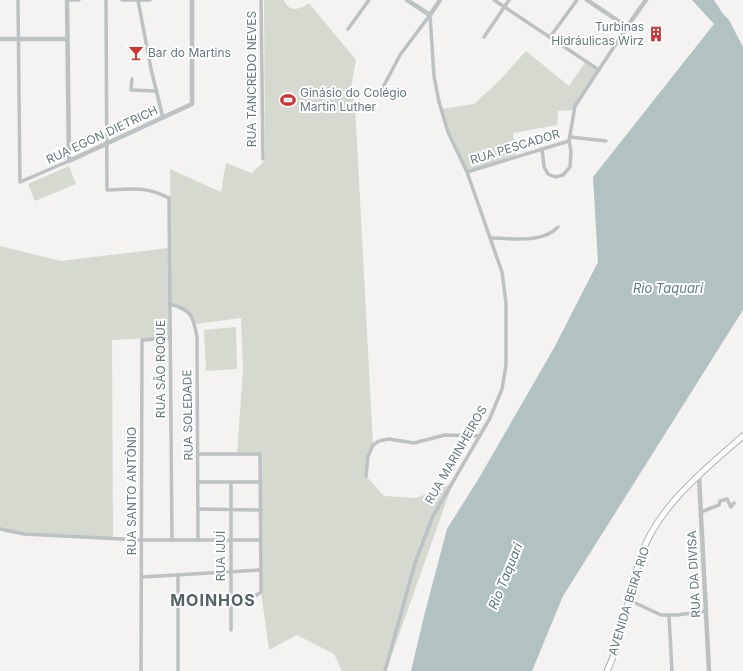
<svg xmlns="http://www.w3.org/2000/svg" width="743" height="671" viewBox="0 0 743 671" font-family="Inter,sans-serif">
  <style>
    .green { fill: #d5d9d0 }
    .water { fill: #b2c1c2 }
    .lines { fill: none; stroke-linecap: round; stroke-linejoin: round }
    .secondary-casing { stroke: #acb4b6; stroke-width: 7 }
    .minor { stroke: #bcc1c3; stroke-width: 3.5 }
    .tertiary { stroke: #bcc1c3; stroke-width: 4.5 }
    .secondary { stroke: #fff; stroke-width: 5 }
    .labels { text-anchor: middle; stroke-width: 4; stroke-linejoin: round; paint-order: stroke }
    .poi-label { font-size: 12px; fill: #667a7f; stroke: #fff; text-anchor: start }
    .street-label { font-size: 12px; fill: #667a7f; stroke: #fff }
    .water-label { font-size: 13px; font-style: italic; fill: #627b7c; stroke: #fff }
    .district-label { font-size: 16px; font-weight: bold; letter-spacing: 1px; fill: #536165; stroke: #fff }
  </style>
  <rect width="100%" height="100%" fill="#f4f3f1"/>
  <g class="green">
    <path d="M264,0H284C289,13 299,10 309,3L356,60L350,93L354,97L356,123L373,445L368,456L366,476L384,496L416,498L453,483L386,671H342L334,654L297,635L269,650L261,592V455H237L243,369L241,318L195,324L185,308L171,304L170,169L221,192L226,163L252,173L265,160Z"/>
    <polygon points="526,51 569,86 586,61 599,70 575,110 558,111 557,125 513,133 516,155 467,172 448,132 441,109 474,104 499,81"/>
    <polygon points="69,166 76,184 35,201 28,184"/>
    <polygon points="0,246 61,261 168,248 169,337 112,340 113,539 24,534 0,529"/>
    <polygon points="236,327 237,369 206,371 204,330"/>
  </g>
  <polygon class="water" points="692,0 714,0 723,14 729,20 743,47 743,310 563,596 532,671 411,671 424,616 447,529 479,478 554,348 598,262 593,177 714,24"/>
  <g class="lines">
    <defs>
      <path id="secondary" d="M607,671C624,635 628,594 641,556C657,507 705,469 743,436"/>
    </defs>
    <use href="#secondary" class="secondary-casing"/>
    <g class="minor">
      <polyline points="18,0 20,182 69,161"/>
      <polyline points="67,0 79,0"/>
      <path d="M106,0L107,190C133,189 145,186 169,198L172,540"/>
      <polyline points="122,0 150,0"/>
      <polyline points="138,0 151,69 163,118"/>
      <polyline points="261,0 263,159"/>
      <polyline points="494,0 599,70"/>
      <polyline points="348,29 369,0"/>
      <polyline points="484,37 509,0"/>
      <polyline points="550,37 577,0"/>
      <polyline points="132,79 131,90 157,91"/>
      <polyline points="379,95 400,55 430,15"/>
      <polyline points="570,137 606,141"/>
      <polyline points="542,149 544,167 548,174 555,177 563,175 570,167 571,151 569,141 575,106 627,27"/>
      <polyline points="467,172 569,141"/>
      <path d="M491,238C512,238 542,244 558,227"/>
      <path d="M170,304C192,310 193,316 197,337L198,540"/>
      <polyline points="198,454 260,454 261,592 255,596 231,597"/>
      <polyline points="366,476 368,456 373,445 379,441 389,439 414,443 445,435 480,436"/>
      <polyline points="199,482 261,482"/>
      <polyline points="199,509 261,510"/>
      <polyline points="701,512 719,505 720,501 727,499 731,507 734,503"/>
      <polyline points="0,529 24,534 142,540 260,540"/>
      <polyline points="142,577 260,570"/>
      <polyline points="629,600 661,615 677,615 706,611"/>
      <polyline points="669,616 672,671"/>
      <polyline points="231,630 231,482"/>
      <polyline points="141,671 142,340 170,338"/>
      <polyline points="178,671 178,575"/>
      <polyline points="385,671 415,563 433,516 490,418 502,389 506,365 506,303 502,272 467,172 448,132 439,102 434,76 430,15"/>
    </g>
    <g class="tertiary">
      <polyline points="67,0 69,161 192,104 192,0"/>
      <polyline points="407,0 430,15 440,0"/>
      <polyline points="587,0 627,27 646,0"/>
      <polyline points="0,39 66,39"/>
      <polyline points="699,477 709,671"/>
    </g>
    <use href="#secondary" class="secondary"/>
  </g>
  <defs>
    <symbol id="building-bare" viewBox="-9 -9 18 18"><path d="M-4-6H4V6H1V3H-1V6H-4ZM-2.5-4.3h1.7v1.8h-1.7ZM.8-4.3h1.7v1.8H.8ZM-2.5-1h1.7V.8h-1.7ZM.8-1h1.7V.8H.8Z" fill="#d13435" stroke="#fff" stroke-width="2.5" paint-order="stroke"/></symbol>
    <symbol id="bar-bare" viewBox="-9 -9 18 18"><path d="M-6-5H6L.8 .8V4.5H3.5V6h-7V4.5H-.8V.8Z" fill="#d13435" stroke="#fff" stroke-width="2.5" paint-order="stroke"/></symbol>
    <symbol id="stadium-bare" viewBox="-9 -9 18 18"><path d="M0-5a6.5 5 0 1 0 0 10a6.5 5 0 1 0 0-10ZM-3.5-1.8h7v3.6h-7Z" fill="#d13435" stroke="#fff" stroke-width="2.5" paint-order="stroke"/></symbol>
  </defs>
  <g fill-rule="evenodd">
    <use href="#building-bare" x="645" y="23" width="22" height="22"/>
    <use href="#bar-bare" x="125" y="42" width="22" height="22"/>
    <use href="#stadium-bare" x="277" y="89" width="22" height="22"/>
  </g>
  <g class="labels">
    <g class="poi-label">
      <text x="644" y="31" text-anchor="end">Turbinas<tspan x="644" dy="14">Hidráulicas Wirz</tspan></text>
      <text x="148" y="57">Bar do Martins</text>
      <text x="300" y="97">Ginásio do Colégio<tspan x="300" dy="14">Martin Luther</tspan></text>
    </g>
    <g class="street-label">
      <text transform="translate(252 79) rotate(-90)" y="4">RUA TANCREDO NEVES</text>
      <text transform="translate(102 135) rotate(-25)" y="4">RUA EGON DIETRICH</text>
      <text transform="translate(515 147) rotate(-17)" y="4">RUA PESCADOR</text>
      <text transform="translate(161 369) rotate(-90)" y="4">RUA SÃO ROQUE</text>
      <text transform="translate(188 415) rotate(-91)" y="4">RUA SOLEDADE</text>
      <text transform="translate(456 455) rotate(-60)" y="4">RUA MARINHEIROS</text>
      <text transform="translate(132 491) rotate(-90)" y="4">RUA SANTO ANTÔNIO</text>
      <text transform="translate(221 556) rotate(-90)" y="4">RUA IJUÍ</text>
      <text transform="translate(694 574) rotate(-93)" y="4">RUA DA DIVISA</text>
      <text transform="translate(629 601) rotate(-73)" y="4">AVENIDA BEIRA RIO</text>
    </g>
    <g class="water-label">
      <text x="668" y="293">Rio Taquari</text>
      <text transform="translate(505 576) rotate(-68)" y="5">Rio Taquari</text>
    </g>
    <g class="district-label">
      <text x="213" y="606">MOINHOS</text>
    </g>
  </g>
</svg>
